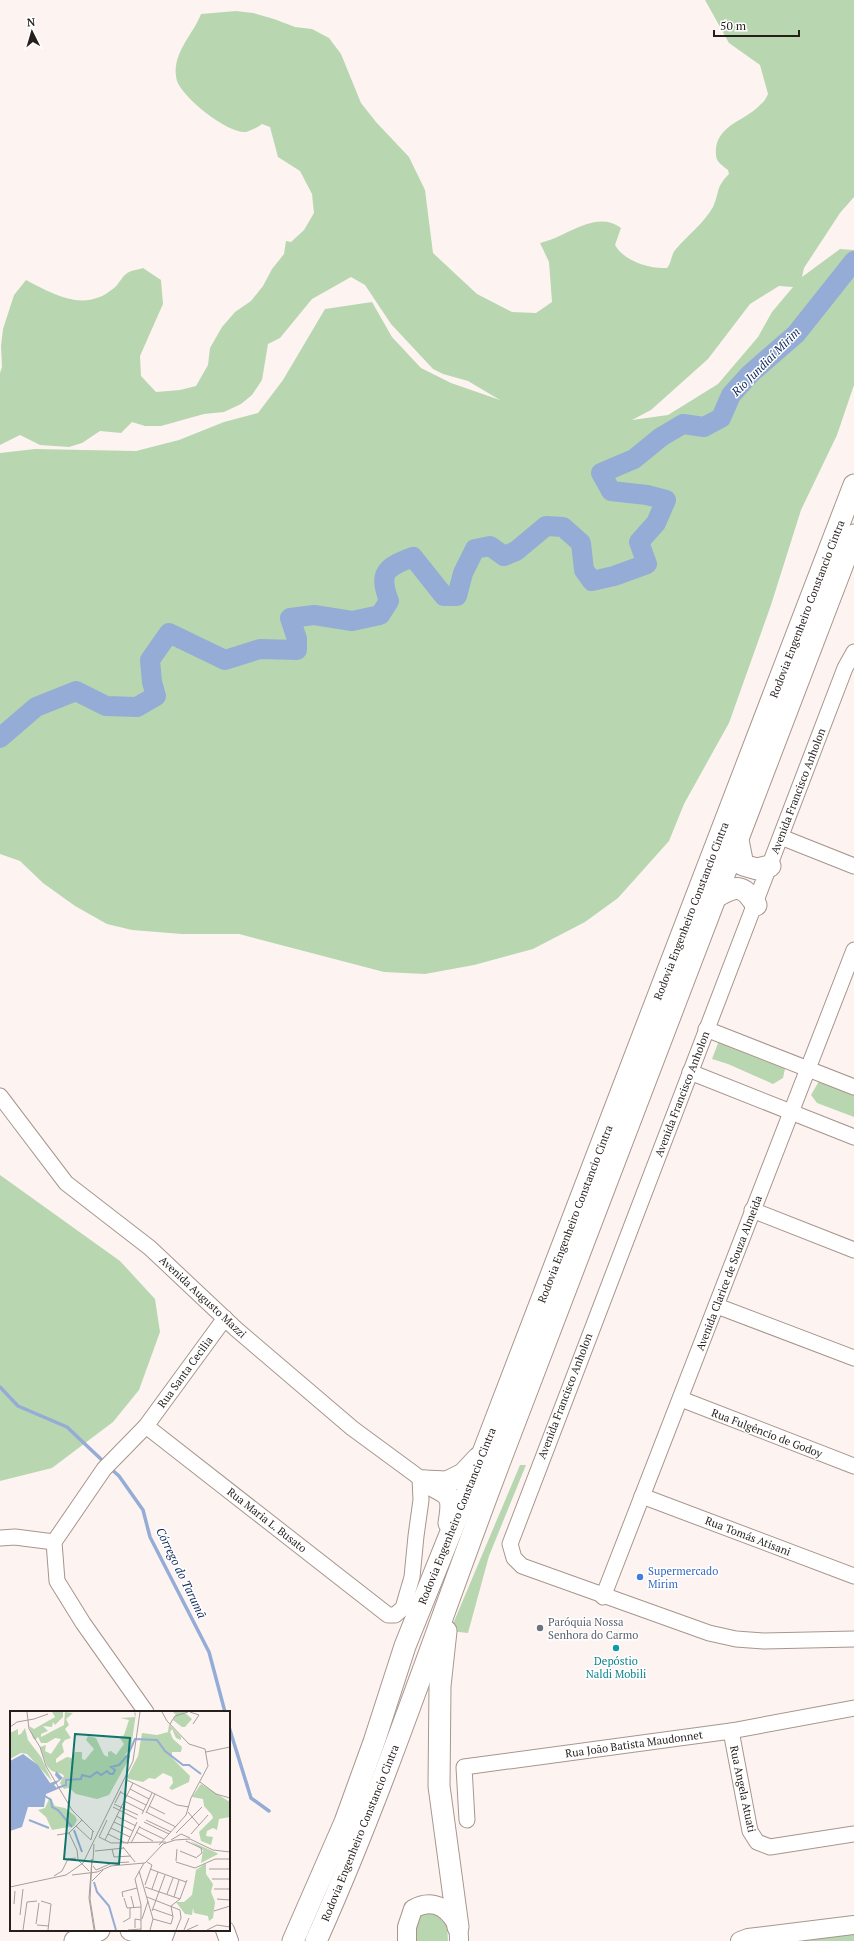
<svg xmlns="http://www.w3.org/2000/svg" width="854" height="1941" viewBox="0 0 854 1941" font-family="'PT Serif',serif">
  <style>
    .green { fill: #b8d7b0; fill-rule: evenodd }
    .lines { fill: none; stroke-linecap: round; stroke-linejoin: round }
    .stream { stroke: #94acd6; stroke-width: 3.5 }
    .river { stroke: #94acd6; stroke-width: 20 }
    .minor-casing { stroke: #a8958d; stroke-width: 17 }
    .major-casing { stroke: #a8958d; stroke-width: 20 }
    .highway-casing { stroke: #a8958d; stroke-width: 23 }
    .minor { stroke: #fff; stroke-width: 15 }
    .major { stroke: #fff; stroke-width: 18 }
    .highway { stroke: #fff; stroke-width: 21 }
    .shop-dot { fill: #3f7fe0; stroke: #fff; stroke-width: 1.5 }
    .worship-dot { fill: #6b7280; stroke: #fff; stroke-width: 1.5 }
    .culture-dot { fill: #0f9aa8; stroke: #fff; stroke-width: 1.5 }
    .labels { text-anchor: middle; stroke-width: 3; stroke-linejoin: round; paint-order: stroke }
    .street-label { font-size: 11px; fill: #261f1c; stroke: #fff }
    .shop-label { font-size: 11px; fill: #366cbe; stroke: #fff; text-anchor: start }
    .worship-label { font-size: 11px; fill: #5b616d; stroke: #fff; text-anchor: start }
    .culture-label { font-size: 11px; fill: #0d838f; stroke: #fff }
    .water-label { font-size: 12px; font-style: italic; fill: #122d60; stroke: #fff }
    .inset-river { fill: none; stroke: #94acd6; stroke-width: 2 }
    .inset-road { fill: none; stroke: #a79f9c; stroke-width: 1 }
    .view { fill: #0f766e; fill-opacity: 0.15; stroke: #0f766e; stroke-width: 2 }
    .inset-edge { fill: none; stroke: #261f1c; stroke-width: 2 }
  </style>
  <rect width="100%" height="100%" fill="#fdf4f1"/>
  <g class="green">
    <path d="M705,0H854V197L840,213L804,268L802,277L840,249L854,250V385L837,435L801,510L771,605L729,723L684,804L669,841L618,898L585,922L533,949L474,965L425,974L384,972L239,934H182L132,930L107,924L75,906L43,883L20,861L0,854V453L35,449L136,451L179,440L224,422L258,413L283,380L325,309L372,302L392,337L421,368L451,383L500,400L468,381L443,374L433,369L391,324L365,285L351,277L312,299L280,338L268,344L262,380L252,395L241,404L224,412L204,414L161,426H145L132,422L121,433L100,431L82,443L69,447L40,445L20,435L0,445V373L2,367L1,346L3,329L14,295L26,280C55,295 85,313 114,288C119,284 121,278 126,274C130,270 138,270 143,268L161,280L163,304L140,356L141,376L156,392L180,390L196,386L208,365L210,348L222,327L235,312L251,301L263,286L272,269L284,254L286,241L291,242L304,230L314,213L312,194L300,171L278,157L270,127L262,124C258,127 251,131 246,132C228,134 183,98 177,81C176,77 175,70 176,66C179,46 194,32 201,14L236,11L253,13L274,19L295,27L312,29L329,38L341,54L361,103L376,122L409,157L425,190L433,253L477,294L512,312L536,313L552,302L549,262L540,243C566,238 595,209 621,228L615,245C624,261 649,269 667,268C672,262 671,254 676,249C688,235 704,223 713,207C720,192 715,188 729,174L728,170C718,162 715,161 716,148C719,124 747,120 761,104C764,102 766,98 768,94L760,65L729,43ZM779,286L793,287L772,312L758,337L718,384L668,415L632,420L651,410L708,359L750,304Z"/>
    <polygon points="720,1038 786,1064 783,1078 773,1084 728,1064 712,1059"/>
    <polygon points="822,1076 854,1090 854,1117 817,1103 811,1095"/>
    <polygon points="0,1175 120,1261 155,1299 160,1332 139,1390 113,1422 52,1468 0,1481"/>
    <polygon points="520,1465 526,1465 489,1556 468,1633 450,1631"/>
    <polygon points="438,1912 447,1924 448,1941 416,1941 415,1929 420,1915"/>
    <polygon points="854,1930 854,1941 773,1941"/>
  </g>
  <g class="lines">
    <g class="stream">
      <polyline points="0,1387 18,1406 67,1427 104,1462"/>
      <polyline points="110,1468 119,1476 143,1510 150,1537 209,1652 225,1712"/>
      <polyline points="229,1727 251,1798 269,1811"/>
    </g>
    <path class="river" d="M0,738L36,707L76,691L106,706L137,707L156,696L152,682L150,660L169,633L225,660L260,649L297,650V639L290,618L314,615L352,621L380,615L389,601C378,572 386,567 413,557L444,596H457L463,573L475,549L490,546L504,556L516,551L546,526L563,527L581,543L584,570L592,581L614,576L647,564L639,542L656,523L666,500L647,495L611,491L601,473L634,459L661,437L683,424L704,427L721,418L731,395L750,374L796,334L854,261"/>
    <defs>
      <g id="minor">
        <polyline points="854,652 845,668 510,1544 514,1558 522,1566 709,1633 736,1639 764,1641 854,1639"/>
        <polyline points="781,837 854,866"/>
        <polyline points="706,1029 854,1087"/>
        <polyline points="690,1072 854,1137"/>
        <polyline points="0,1096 66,1183 150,1248 236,1329 352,1428 424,1481"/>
        <polyline points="752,1210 854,1250"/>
        <polyline points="717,1306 854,1358"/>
        <polyline points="681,1399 854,1466"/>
        <polyline points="146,1426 388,1615 395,1615 403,1608 412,1577 416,1536 421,1500 420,1478"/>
        <polyline points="642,1496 854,1576"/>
        <polyline points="0,1538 15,1537 54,1542"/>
        <polyline points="603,1597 854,950"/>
        <polyline points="146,1712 83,1623 57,1581 54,1542 104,1469 146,1426 225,1318"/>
        <polyline points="731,1731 750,1831 757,1842 770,1847 854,1834"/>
        <polyline points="467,1820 464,1767 731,1731 854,1708"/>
      </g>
      <g id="major">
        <polyline points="225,1930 229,1941"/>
        <polyline points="162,1941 166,1930"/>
        <path d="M407,1941V1927L413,1909C427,1901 442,1903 452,1917C454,1920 457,1924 458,1928C459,1932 459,1937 459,1941"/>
        <polyline points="740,1941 748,1938 854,1925"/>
      </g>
      <g id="highway">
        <polyline points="738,840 743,865 757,869 770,866"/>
        <path d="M716,897C736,885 743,884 756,905"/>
        <path d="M424,1481C450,1496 454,1492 449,1523"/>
        <polyline points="424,1481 447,1482 463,1474 478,1458"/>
        <polyline points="446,1631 440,1686 439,1786 458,1927"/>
        <polyline points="131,1930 140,1932 152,1941"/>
        <polyline points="75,1941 99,1930"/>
        <polyline points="293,1941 345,1822 374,1742 405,1646 484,1450 854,485"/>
        <path d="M316,1941C386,1785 439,1621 500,1461C618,1152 736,844 854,535"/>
      </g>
    </defs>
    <use href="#minor" class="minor-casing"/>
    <use href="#major" class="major-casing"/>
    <use href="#highway" class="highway-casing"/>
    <use href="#minor" class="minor"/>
    <use href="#major" class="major"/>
    <use href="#highway" class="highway"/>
  </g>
  <circle class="shop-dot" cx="640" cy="1577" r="4"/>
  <circle class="worship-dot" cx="540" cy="1628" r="4"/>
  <circle class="culture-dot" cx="616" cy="1648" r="4"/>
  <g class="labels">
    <g class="street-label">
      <text transform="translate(807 609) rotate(-69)" y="4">Rodovia Engenheiro Constancio Cintra</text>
      <text transform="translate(798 791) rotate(-69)" y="4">Avenida Francisco Anholon</text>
      <text transform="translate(691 911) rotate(-69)" y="4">Rodovia Engenheiro Constancio Cintra</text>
      <text transform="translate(682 1094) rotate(-69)" y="4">Avenida Francisco Anholon</text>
      <text transform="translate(575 1214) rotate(-69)" y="4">Rodovia Engenheiro Constancio Cintra</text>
      <text transform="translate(729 1273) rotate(-69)" y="4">Avenida Clarice de Souza Almeida</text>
      <text transform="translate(203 1297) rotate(43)" y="4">Avenida Augusto Mazzi</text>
      <text transform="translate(185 1372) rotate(-54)" y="4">Rua Santa Cecilia</text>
      <text transform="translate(565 1396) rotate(-69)" y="4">Avenida Francisco Anholon</text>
      <text transform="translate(767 1433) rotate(21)" y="4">Rua Fulgêncio de Godoy</text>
      <text transform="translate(457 1516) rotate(-68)" y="4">Rodovia Engenheiro Constancio Cintra</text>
      <text transform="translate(267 1520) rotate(38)" y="4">Rua Maria L. Busato</text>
      <text transform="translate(748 1536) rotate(21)" y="4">Rua Tomás Atisani</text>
      <text transform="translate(634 1744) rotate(-8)" y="4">Rua João Batista Maudonnet</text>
      <text transform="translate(743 1789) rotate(78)" y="4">Rua Angela Atuati</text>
      <text transform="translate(360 1833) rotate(-68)" y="4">Rodovia Engenheiro Constancio Cintra</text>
    </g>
    <g class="shop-label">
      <text x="648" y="1575">Supermercado<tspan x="648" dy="13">Mirim</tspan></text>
    </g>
    <g class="worship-label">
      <text x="548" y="1626">Paróquia Nossa<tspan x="548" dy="13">Senhora do Carmo</tspan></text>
    </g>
    <g class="culture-label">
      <text x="616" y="1665">Depóstio<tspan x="616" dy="13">Naldi Mobili</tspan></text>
    </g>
    <g class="water-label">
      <text transform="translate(766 362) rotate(-45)" y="4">Rio Jundiaí Mirim</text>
      <text transform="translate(181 1573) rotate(64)" y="4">Córrego do Tarumã</text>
    </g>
  </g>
  <g transform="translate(10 1711)">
    <rect width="220" height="220" fill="#fdf4f1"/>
    <path d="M42,1H53V6L45,14L43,11L42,16L33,15L38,20L31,23V26L54,14L55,1L63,2L56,8L59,14L55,18L61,27L55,29L52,33L54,41L46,48V52L57,46L62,47L65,41H72V48L75,49L84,38L76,29L78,25L86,27L94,44L98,46V41L101,40L106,44L114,33L110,27L114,24L119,9L110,7L125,6L124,1L126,2L121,37L115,44H120V46L99,84L87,88L66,83L59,77L54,78L50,72L54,65L52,63L42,60L37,55L30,36L36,34L35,40L41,43L51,28L45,27L37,32H31L28,26L25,29L23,27L19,15L24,18L45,6ZM163,1H174L182,8L175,16H172L163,9L166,4ZM159,13L171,26V29L166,27L162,18L160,21L163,28L172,36L171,41H162V47L180,65L179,71L162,79L159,77L163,72L162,66L153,62L145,68L139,67L133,71L119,68L117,66L128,45L132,22L147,24L158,21ZM15,17L18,29L31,46L42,70L17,43L11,42L0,48V22L8,18V24L11,23ZM191,73L220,91V106L209,108L207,119L203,117L197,120L196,125L203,126L201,134L191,130L189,121L203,107L202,104L194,95L193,88L182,86ZM40,86L45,95L55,97L65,105L67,109L64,115L42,119L36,106L28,99L35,97ZM180,130L207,142L208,143L191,152L193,139ZM196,152V163L203,173L201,181L205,191L203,207L199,210L198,205L184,202L183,197L182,204L175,203L166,191H174L182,184L186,159Z" fill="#b8d7b0"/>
    <path d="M13,43L28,54L40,72L49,69L45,64L46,60L53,67L44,74L48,78L36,83L34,96H18L12,116L0,120V50Z" fill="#94acd6"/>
    <path class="inset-river" d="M47,77L56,74V69L71,68L72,64L80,66L87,61L91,64L97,60L100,63H103L105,59L101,56L109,54L118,44L125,28L147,29L155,40L173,54H179L191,63M35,85L41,89L42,96L48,99L62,116M19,109L39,117M64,119L72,141M84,171L87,181L99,195L106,219"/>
    <path class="inset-road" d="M17,1L19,18L30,36L36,55L62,99L84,121M180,1L189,4L183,13M160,13L165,5L178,1M0,16L7,11L24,8L38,3M196,41L220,36M190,71L206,83L220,87M115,72L117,69L167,94L179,96M120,78L139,88M110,81L136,94M114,90L134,100M105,92L111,80M104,93L128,104M139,95L155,103M103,96L127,108M136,101L166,116M178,101L189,114M136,102L145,83M132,103L142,82M106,105L126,115M97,109L89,126L101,132L156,131M136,109L161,121M104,111L123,120M134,111L159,123M66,115L81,129L83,120M129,116L154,128M101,117L120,126M126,121L143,130M59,122L67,139L68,148M59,122L72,109M166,122L192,96M98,123L116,132M181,123L198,104M47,124L59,122M95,129L123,72M161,129L171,123L180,127M176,130L191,137L192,142L187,146M121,132L130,115M117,133L127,111M149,134L176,104L181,87L198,55L195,38L179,33L157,10L152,1M113,136L125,151M102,138L104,146L121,145M85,140L114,137M170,140L187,147M68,149L79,160M83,149L84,133M166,150L167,138M166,151L185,157L205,148H220V179M83,155L86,159L102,152L119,151M100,155L135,152L153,133L165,129L180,128L203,139L220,141M140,158L176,171M199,158H220M129,160L143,208L140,219M62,164L87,161L101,155M44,165L52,160L58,148L66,147M202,168H220M82,170L93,159M135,174L142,154L137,151M0,176L56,164L73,152L123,50L130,1M135,176L170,188M142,178L148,161M204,178H220M157,183L163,167M121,185L124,197M113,186L112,181L127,177M137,186L170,199L171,207L166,219M164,186L169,169M114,187L117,197L131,196M207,188L220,189M31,190L41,193L38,219M4,193L5,180M143,198L163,205M142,200L155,164M204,200L220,195M10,204L13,178M132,208L138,190M143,208L161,213L163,206L161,195L170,188L177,169M113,211L120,207V197M26,213L29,192M27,214L39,215M125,217V208L131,209M13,219L17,191L27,190M84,219L79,187L82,148L80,188L85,219M118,219L131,218M131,219V194L125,168L134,152M174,219L179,207M177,219L188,214M197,219L207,214L220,216"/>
    <path class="view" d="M65,23L120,27L109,153L54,148Z"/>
    <rect width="220" height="220" class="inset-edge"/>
  </g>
  <g transform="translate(32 32) rotate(355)" stroke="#ffffff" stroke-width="3" paint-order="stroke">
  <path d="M0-3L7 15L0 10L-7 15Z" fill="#261f1c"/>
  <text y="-6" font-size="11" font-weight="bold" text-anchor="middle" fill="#261f1c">N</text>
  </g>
  <path d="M714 30v6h85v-6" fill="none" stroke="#261f1c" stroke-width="2"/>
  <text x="720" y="30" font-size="12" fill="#261f1c" stroke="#ffffff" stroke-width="3" paint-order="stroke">50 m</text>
</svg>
